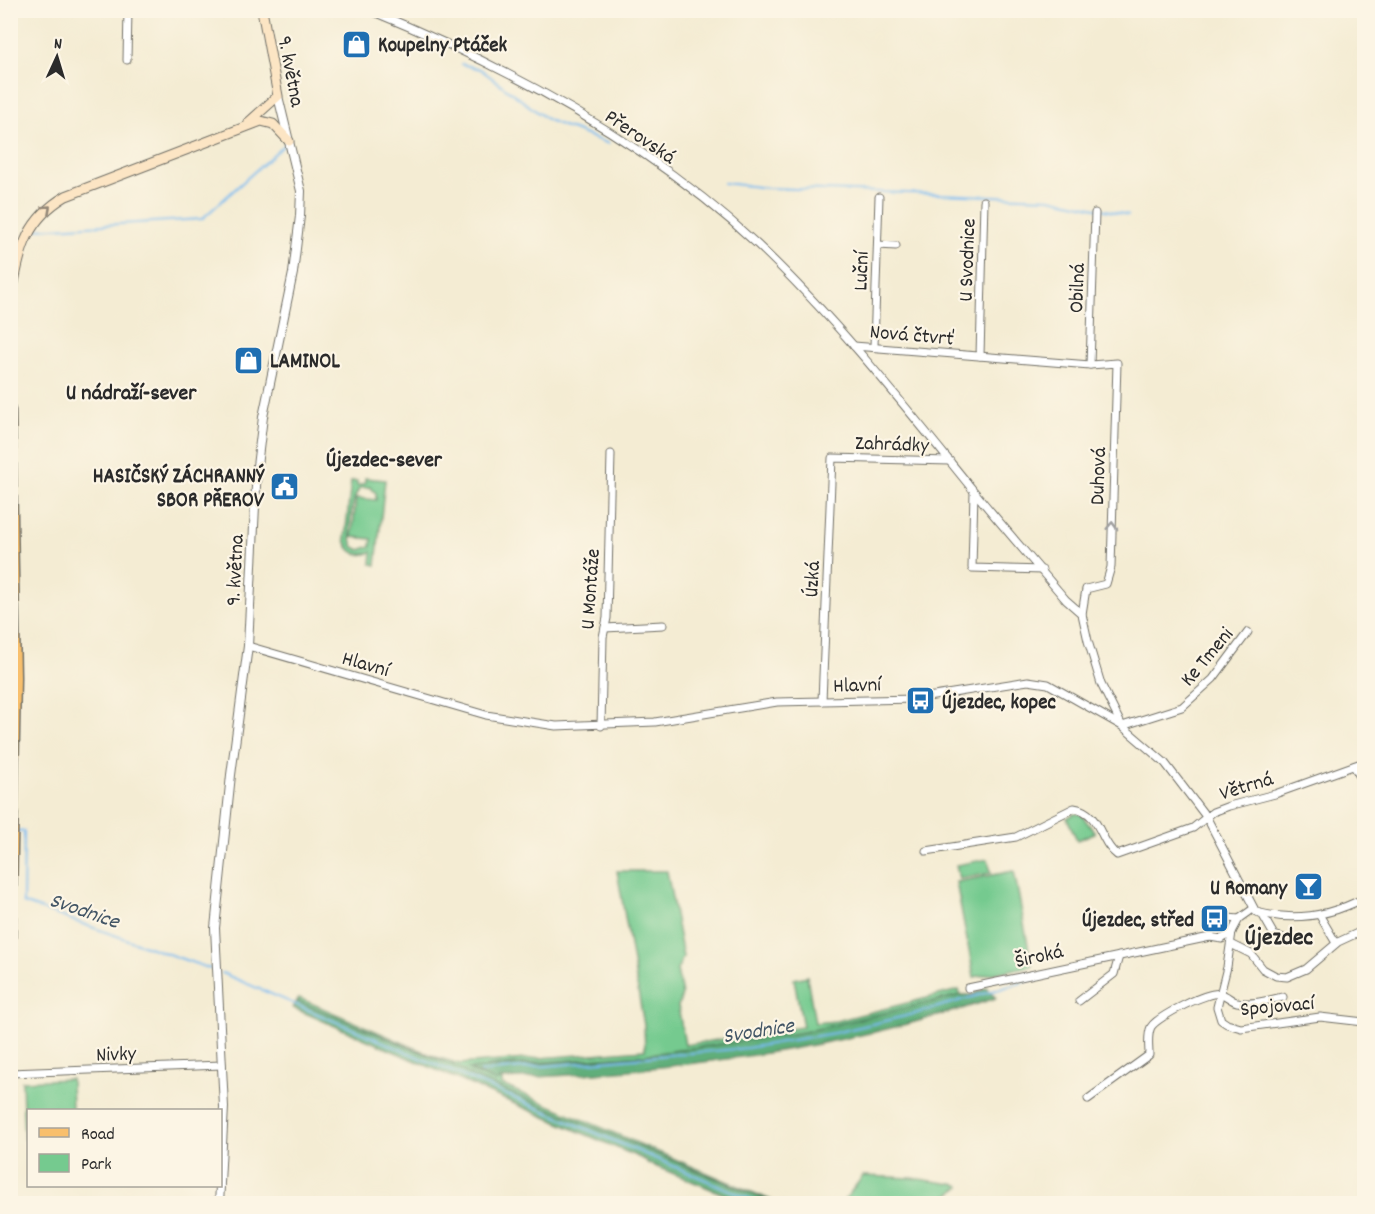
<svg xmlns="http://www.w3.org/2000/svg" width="1375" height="1214" viewBox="0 0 1375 1214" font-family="Dekko,sans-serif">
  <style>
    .green { fill: #75ca8f; stroke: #507a5d; stroke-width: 1.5; fill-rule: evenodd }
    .forest { fill: #60ae7a; stroke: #466c52; stroke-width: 1.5 }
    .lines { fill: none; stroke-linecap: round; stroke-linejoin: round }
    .stream { stroke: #7bbcf0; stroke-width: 2 }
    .minor-casing { stroke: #716f66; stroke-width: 9 }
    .tertiary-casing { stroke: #716f66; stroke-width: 10 }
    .secondary-casing { stroke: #716f66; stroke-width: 11 }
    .primary-casing { stroke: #716f66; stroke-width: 13 }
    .minor { stroke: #fff; stroke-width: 7 }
    .tertiary { stroke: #fff; stroke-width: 8 }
    .secondary { stroke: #fce5c4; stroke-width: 9 }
    .primary { stroke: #f8bf6c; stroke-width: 10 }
    .oneway { stroke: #948878 }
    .oneway2 { stroke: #a0a0a0 }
    .labels { text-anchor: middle; stroke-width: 4.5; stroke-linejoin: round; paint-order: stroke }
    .poi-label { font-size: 21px; font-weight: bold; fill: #2b2b2b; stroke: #fcf5e5; text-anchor: start }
    .street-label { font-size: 21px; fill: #2b2b2b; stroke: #fcf5e5 }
    .neighbourhood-label { font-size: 22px; font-weight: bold; fill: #2b2b2b; stroke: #fcf5e5 }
    .water-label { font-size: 22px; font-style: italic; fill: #435666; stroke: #fcf5e5 }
    .quarter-label { font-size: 24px; font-weight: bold; fill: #2b2b2b; stroke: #fcf5e5 }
  </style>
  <rect width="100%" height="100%" fill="#fcf5e5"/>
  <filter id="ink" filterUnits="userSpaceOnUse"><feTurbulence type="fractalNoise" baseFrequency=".0167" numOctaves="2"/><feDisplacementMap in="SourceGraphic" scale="12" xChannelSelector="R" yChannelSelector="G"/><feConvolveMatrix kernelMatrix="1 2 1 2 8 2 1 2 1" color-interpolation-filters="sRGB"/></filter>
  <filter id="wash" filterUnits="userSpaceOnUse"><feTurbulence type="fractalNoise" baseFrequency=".008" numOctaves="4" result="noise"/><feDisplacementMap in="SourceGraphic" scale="24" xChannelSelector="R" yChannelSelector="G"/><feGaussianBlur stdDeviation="1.35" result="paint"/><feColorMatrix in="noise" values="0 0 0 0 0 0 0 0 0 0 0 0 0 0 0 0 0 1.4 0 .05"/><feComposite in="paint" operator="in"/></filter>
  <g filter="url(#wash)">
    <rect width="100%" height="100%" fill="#f4ecd3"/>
    <g class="green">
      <path d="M365,478L385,480L376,565L371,564L372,552C359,558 348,553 345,539L351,481H357V486L365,483ZM370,487L376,493V500L356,498L352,537L372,539L371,546L360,550L354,547C347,536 351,498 360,488Z"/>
      <polygon points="1074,814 1081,814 1095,833 1077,840 1067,818"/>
      <polygon points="988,859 991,873 959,879 956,865"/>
      <polygon points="617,871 667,871 683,957 677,970 682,995 678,1006 685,1045 803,1027 794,979 807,976 815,1023 836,1021 959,990 960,995 940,1000 804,1032 645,1055 489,1066 471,1072 496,1082 502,1079 502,1085 780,1204 774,1203 471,1076 457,1067 297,1001 299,998 436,1057 460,1064 645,1050 644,1025"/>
      <polygon points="1014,871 1032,966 974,977 956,882"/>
      <polygon points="71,1079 72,1110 28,1110 28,1139 24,1139 22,1081"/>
      <polygon points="863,1176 912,1178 959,1185 960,1187 937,1203 842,1203"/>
    </g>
    <g class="forest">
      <path d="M986,988L996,998C837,1051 669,1071 502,1079L496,1082L468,1069L645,1055L804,1032L960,995H972Z"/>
      <polygon points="297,1001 457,1067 471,1076 774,1203 745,1203 647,1163 647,1161 293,1008"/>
    </g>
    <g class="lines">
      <g class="stream">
        <polyline points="461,64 480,69 548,120 609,144"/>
        <polyline points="724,183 768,188 1050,198 1128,215"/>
        <polyline points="36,229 202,219 284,145"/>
        <polyline points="17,832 24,831 23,903 211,969"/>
        <polyline points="222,973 762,1204"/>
        <polyline points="481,1072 747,1048 834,1033 914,1014 1034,979"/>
      </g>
    </g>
  </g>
  <g filter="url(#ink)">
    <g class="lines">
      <defs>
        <g id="minor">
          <path d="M369,10C506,66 649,143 758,245C837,320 904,405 973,490C1003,527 1035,563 1066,600L1082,614"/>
          <polyline points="127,60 128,10"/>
          <polyline points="878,245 896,246"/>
          <polyline points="854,346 1090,365 1117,363 1111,567 1106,584 1086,589 1082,614 1088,641 1101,684 1122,726 1182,707 1213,679 1248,632"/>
          <polyline points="874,346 879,197"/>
          <polyline points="980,356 984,201"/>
          <polyline points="1090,365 1095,213"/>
          <polyline points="974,492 972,568 1042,570"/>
          <polyline points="605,628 663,625"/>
          <path d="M248,646L486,715L556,726L655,722L777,702L915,699L1028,681L1048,684L1122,726L1165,763L1207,818L1256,912C1294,922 1330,916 1364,898"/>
          <polyline points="822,701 832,458 950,461"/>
          <polyline points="601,726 603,637 607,618 611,454"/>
          <polyline points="1354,766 1364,784"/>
          <path d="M926,851L1016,837L1074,808C1101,812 1099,842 1117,855L1193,828L1213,812L1229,806L1275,794L1364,762"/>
          <polyline points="1262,914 1274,935 1284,938"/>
          <polyline points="1320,916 1336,943"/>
          <polyline points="1232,932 1227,967 1217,1007 1221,1020 1227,1024 1241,1028 1320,1017 1364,1022"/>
          <polyline points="1210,937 1213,924 1228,918 1239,919"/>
          <polyline points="1231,944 1251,954 1263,969 1276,976 1287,977 1306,969 1338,942 1364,930"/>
          <polyline points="968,988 1210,937 1222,939 1232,932 1239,919 1253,909"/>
          <polyline points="1079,1001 1114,974 1119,956"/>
          <polyline points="10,1073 222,1065"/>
          <path d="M1088,1099L1149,1055C1149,1046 1147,1035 1151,1027C1157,1017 1209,990 1221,994C1227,995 1231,1001 1237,1002C1253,1005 1268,1000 1283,997"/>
        </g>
        <g id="tertiary">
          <polyline points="220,1183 224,1107 215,928 231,775 248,646 257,466 263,417 293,273 300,216 301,191 278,96"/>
          <polyline points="219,1204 220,1186"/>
        </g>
        <g id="secondary">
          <polyline points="249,122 278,96 262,10"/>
          <path d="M10,301C20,255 22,222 66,196L261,121L273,124L289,141"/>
        </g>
        <polyline id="primary" points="10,410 15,677 10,962"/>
      </defs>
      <use href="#minor" class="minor-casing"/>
      <use href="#tertiary" class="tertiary-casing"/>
      <use href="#secondary" class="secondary-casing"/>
      <use href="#primary" class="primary-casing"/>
      <use href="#minor" class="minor"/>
      <use href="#tertiary" class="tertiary"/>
      <use href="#secondary" class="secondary"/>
      <use href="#primary" class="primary"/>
    </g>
    <defs><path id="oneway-chevron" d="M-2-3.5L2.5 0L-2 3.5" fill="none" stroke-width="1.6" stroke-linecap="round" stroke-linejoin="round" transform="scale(1.5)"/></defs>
    <use class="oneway" href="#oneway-chevron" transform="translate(47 209) rotate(-42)"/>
    <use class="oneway2" href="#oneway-chevron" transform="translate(1112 526) rotate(-88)"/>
  </g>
  <defs>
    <symbol id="shop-square" viewBox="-11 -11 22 22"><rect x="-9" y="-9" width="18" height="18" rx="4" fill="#1f6fb2" stroke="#fcf5e5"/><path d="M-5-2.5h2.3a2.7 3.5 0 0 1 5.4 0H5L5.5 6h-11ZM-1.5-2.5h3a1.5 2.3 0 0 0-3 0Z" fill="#fff"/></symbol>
    <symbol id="civic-square" viewBox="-11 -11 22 22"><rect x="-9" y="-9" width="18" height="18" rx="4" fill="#1f6fb2" stroke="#fcf5e5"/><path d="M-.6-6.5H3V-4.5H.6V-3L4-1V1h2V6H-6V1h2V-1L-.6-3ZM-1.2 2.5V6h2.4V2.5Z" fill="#fff"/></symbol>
    <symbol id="bus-square" viewBox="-11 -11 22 22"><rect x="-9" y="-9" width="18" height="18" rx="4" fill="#1f6fb2" stroke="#fcf5e5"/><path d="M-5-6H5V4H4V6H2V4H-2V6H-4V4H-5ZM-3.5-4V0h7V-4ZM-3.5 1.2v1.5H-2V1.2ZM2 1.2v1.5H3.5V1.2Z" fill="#fff"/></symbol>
    <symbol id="bar-square" viewBox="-11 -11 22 22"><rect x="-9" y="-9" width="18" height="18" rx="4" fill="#1f6fb2" stroke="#fcf5e5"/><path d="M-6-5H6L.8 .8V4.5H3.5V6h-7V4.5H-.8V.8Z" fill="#fff"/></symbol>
  </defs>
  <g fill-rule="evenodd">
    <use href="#shop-square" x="340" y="28" width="33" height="33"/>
    <use href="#shop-square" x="232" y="344" width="33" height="33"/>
    <use href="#civic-square" x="268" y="470" width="33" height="33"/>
    <use href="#bus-square" x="904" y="684" width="33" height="33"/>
    <use href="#bar-square" x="1292" y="870" width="33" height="33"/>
    <use href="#bus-square" x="1198" y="902" width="33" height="33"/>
  </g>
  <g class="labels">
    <g class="poi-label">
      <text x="378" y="51">Koupelny Ptáček</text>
      <text x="270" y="367">LAMINOL</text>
      <text x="264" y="482" text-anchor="end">HASIČSKÝ ZÁCHRANNÝ<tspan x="264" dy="24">SBOR PŘEROV</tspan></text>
      <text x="942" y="708">Újezdec, kopec</text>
      <text x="1287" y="894" text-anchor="end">U Romany</text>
      <text x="1194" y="926" text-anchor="end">Újezdec, střed</text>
    </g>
    <g class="street-label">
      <text transform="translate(292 71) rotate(79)" y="7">9. května</text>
      <text transform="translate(641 136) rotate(34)" y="7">Přerovská</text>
      <text transform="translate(966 260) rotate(-88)" y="7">U Svodnice</text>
      <text transform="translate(860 271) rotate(-88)" y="7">Luční</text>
      <text transform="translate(1076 288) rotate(-88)" y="7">Obilná</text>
      <text transform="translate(912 334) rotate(5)" y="7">Nová čtvrť</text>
      <text transform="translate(892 443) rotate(2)" y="7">Zahrádky</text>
      <text transform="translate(1097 476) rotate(-88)" y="7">Duhová</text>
      <text transform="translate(234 570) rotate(-87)" y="7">9. května</text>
      <text transform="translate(811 579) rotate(-87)" y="7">Úzká</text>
      <text transform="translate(589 589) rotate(-86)" y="7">U Montáže</text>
      <text transform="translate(1206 656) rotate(-50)" y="7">Ke Tmeni</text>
      <text transform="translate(366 663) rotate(16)" y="7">Hlavní</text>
      <text transform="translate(857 684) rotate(-2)" y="7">Hlavní</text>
      <text transform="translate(1246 785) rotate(-17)" y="7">Větrná</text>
      <text transform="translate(1039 955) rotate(-13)" y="7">Široká</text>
      <text transform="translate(1277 1005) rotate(-5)" y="7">Spojovací</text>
      <text transform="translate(116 1053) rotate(-2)" y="7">Nivky</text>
    </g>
    <g class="neighbourhood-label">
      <text x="131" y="399">U nádraží-sever</text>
      <text x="384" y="466">Újezdec-sever</text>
    </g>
    <g class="water-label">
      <text transform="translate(85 909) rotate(19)" y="8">Svodnice</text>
      <text transform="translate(758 1029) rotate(-9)" y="8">Svodnice</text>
    </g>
    <g class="quarter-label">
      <text x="1279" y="944">Újezdec</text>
    </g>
  </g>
  <rect width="1375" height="1214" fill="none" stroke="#fcf5e5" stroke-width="36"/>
  <rect x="27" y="1109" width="195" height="78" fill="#fcf5e5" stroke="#a8a49b" stroke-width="1.5"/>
  <rect x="39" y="1128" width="30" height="9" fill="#f8bf6c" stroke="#a8a49b" stroke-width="1.5"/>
  <text x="81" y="1139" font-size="18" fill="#2b2b2b">Road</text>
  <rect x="39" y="1154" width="30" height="18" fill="#75ca8f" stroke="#a8a49b" stroke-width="1.5"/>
  <text x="81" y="1169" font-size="18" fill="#2b2b2b">Park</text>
  <g transform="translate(57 57) rotate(4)" stroke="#fcf5e5" stroke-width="4.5" paint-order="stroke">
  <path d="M0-4.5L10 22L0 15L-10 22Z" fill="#2b2b2b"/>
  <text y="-9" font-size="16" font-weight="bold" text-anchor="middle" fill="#2b2b2b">N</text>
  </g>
</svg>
